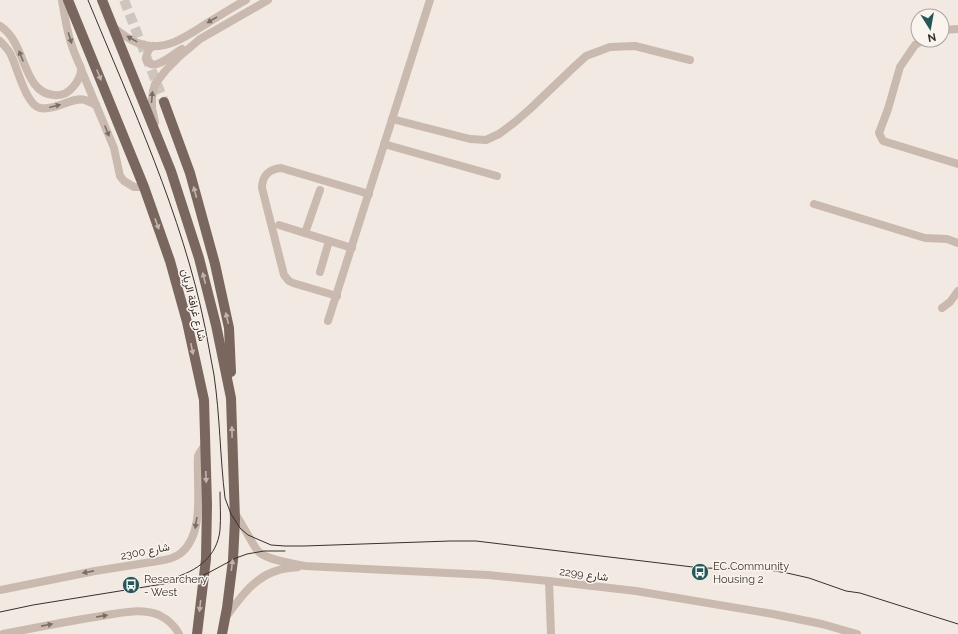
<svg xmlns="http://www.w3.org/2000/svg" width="958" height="634" viewBox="0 0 958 634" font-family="Raleway,Vazirmatn,sans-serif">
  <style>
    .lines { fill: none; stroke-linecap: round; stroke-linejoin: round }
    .major-tunnel { stroke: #cdc5be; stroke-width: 10; stroke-dasharray: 10 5; stroke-linecap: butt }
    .minor { stroke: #cab9ae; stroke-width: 8 }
    .major { stroke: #79665e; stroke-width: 10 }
    .tram { stroke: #392f2c; stroke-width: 1 }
    .oneway { fill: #7a6d66 }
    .oneway2 { fill: #c0b4ad }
    .labels { text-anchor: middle; stroke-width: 3; stroke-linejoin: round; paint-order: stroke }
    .street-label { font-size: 11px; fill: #392f2c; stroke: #faf4ee }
    .poi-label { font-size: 11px; fill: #392f2c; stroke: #faf4ee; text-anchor: start }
  </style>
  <rect width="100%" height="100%" fill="#f2eae2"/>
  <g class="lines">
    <polyline class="major-tunnel" points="124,0 164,102"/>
    <g class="minor">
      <path d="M0,26C27,43 22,93 54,95C61,96 68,93 73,87C77,83 82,74 81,68C80,65 78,62 77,59C74,52 71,44 69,36C66,25 64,12 62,0"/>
      <path d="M113,27C122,34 132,42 144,45C168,51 190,34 209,22C221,15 233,7 246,0"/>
      <polyline points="942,30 958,29"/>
      <polyline points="923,40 915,45 900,67 888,109 879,133 883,141 958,164"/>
      <path d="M0,41C4,45 9,50 11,55C17,67 26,105 40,108C56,111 73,96 85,100C89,101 93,104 96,105"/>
      <path d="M153,46C150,48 148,50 147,54C144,61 150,66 157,64C166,61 174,54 182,49"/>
      <polyline points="81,69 114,148 120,176 124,181 134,187 144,187"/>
      <polyline points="392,119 470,139 486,140 499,134 515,122 530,109 574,67 586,56 610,47 635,46 690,60"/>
      <polyline points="155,122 152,108 152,99 153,91 155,84 166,70 180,56 200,39 268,0"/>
      <polyline points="384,144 497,176"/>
      <polyline points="814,204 925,238 947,239 958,243"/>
      <polyline points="279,225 352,248"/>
      <polyline points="305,233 320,190"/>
      <polyline points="320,272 329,241"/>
      <path d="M337,296L293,283L289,281L284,275L262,188C262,176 269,169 281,168L369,194"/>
      <polyline points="942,308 950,302 958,291"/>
      <polyline points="328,321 430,0"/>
      <path d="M235,513C239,520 244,528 248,535C252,541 254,548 260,553C271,561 292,563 305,566L488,575L549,581L636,591L773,614L822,624L857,634"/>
      <polyline points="549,581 551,634"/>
      <path d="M0,590L95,571L158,561C166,560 175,558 181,553C206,532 196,485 198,456L200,452L205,445"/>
      <path d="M226,617C240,598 255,576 279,570C285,568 292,568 298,567"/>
      <path d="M3,634C34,628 64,622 95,617C115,614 139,607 159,615C167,619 175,626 179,634"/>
    </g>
    <g class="major">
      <polyline points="68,0 144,187 170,261 187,322 204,400 207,505 206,559 197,634"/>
      <polyline points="102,0 171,171 199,258 216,325 231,398 235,520 233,560 227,608 222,634"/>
      <polyline points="164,102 190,173 215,264 229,328 231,372"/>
    </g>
    <g class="tram">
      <path d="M88,0C132,107 182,214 205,327C208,343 211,359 214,375C220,416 220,457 225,498L231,514L240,528L248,535L271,545L285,546H304L450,541H476L701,568L763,569L787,573L809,578L846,591L860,593L958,624"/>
      <path d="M173,578C197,571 217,557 220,530C221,517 220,504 220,492"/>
      <polyline points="0,612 33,605 194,579 208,573 236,558 247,554 264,551 285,551"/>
    </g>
  </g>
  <defs><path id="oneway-solid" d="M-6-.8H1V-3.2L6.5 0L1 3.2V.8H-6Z"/></defs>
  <g class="oneway">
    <use href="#oneway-solid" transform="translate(212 20) rotate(149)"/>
    <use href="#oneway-solid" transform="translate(70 38) rotate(73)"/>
    <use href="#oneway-solid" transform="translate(132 39) rotate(-151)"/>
    <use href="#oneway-solid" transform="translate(21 56) rotate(-112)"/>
    <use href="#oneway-solid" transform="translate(152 97) rotate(-85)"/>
    <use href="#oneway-solid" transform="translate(55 106) rotate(-14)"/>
    <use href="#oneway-solid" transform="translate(107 131) rotate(68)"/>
    <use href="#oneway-solid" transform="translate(196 523) rotate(99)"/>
    <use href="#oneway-solid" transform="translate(88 572) rotate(169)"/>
    <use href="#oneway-solid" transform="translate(102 616) rotate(-9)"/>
    <use href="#oneway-solid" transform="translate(47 625) rotate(-11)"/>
  </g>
  <g class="oneway2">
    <use href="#oneway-solid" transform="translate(99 75) rotate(68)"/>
    <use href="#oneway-solid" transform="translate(195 192) rotate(-105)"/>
    <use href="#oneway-solid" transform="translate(157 224) rotate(70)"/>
    <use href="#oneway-solid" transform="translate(204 278) rotate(-104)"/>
    <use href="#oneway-solid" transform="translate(227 318) rotate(-103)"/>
    <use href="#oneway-solid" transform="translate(192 349) rotate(78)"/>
    <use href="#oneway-solid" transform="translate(232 432) rotate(-91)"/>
    <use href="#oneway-solid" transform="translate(206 477) rotate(88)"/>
    <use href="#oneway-solid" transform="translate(232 565) rotate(-83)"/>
    <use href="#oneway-solid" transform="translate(200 606) rotate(97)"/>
  </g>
  <defs>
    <symbol id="bus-disc" viewBox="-11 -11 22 22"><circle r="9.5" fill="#245758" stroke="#faf4ee"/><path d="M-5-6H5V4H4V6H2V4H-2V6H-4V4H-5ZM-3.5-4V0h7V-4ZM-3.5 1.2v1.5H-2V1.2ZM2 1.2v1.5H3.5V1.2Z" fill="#fff"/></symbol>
  </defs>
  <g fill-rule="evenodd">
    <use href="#bus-disc" x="690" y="562" width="20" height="20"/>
    <use href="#bus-disc" x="121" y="575" width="20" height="20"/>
  </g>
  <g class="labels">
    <g class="street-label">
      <text transform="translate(194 305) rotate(76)" y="4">شارع غرافة الريان</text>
      <text transform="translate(145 551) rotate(-11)" y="4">شارع 2300</text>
      <text transform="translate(584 574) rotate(7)" y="4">شارع 2299</text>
    </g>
    <g class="poi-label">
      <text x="713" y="570">EC Community<tspan x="713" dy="13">Housing 2</tspan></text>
      <text x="144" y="583">Researchery<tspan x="144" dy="13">- West</tspan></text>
    </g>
  </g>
  <g transform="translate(930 28) rotate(169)"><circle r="19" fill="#faf4ee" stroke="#ada5a0"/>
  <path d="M0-3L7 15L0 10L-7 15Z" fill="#245758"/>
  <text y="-6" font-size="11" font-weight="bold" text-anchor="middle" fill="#392f2c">N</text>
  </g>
</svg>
